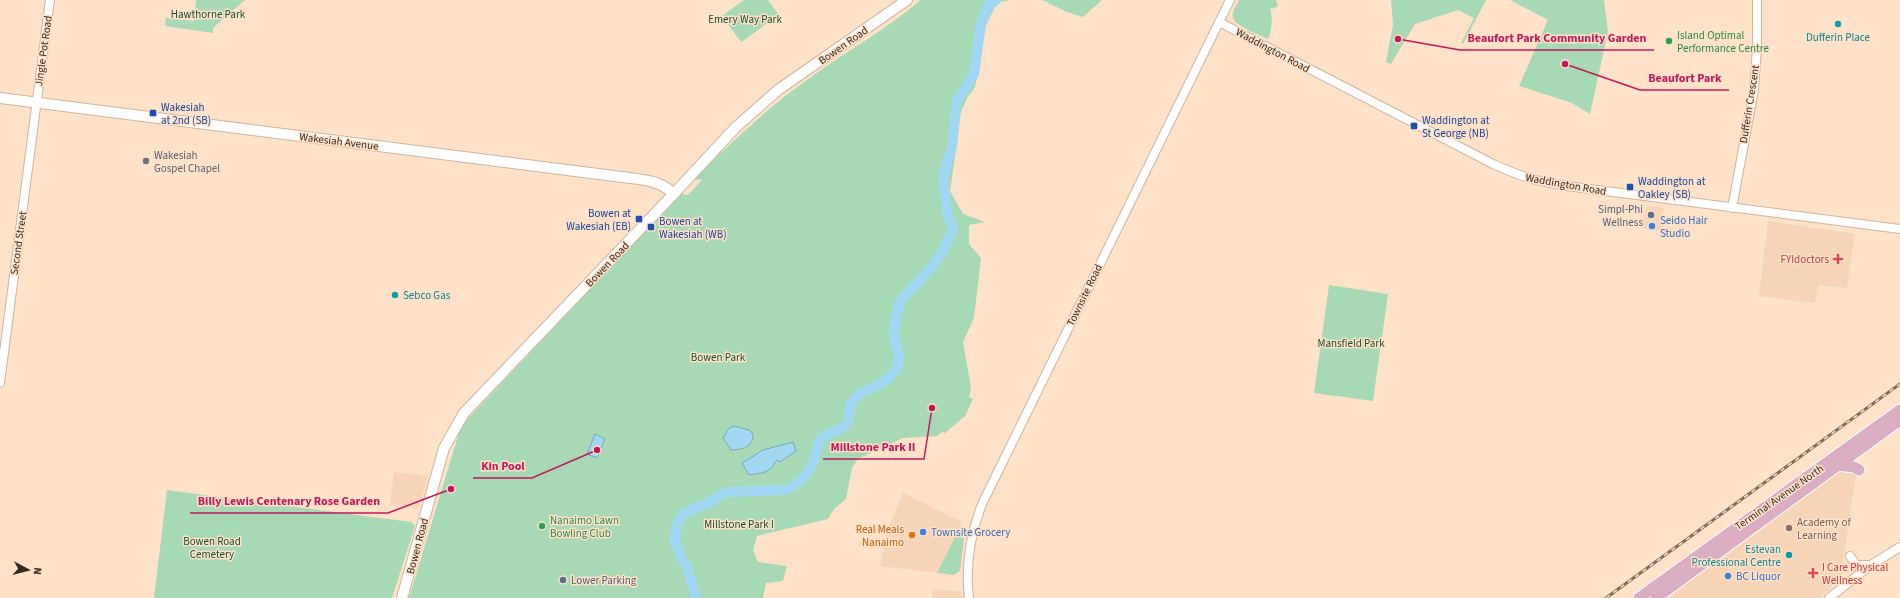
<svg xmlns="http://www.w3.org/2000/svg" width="1900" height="598" viewBox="0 0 1900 598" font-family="'Source Sans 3',sans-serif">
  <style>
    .built { fill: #f8d5b7 }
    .green { fill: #a7d9b4 }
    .water { fill: #a2d7f3; stroke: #81a3b4 }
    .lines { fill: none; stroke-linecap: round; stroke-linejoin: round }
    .river { stroke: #a2d7f3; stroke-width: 10 }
    .tertiary-casing { stroke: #cfb39b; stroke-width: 10 }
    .secondary-casing { stroke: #cfb39b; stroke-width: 12 }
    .primary-casing { stroke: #fff; stroke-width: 13 }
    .tertiary { stroke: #fff; stroke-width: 8 }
    .secondary { stroke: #fff; stroke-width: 10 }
    .primary { stroke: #dbadc2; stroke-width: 11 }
    .rail-casing { stroke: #7e6c5d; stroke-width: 3 }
    .rail { stroke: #ffe2c8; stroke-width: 1.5; stroke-dasharray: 4.5; stroke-linecap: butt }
    .culture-dot { fill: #0f9aa8; stroke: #ffe2c8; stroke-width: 1.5 }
    .leisure-dot { fill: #2e9e5b; stroke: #ffe2c8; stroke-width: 1.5 }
    .transit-dot { fill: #1a4fb4; stroke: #ffe2c8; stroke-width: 1.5 }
    .worship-dot { fill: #6b7280; stroke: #ffe2c8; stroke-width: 1.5 }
    .service-dot { fill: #5c6f8a; stroke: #ffe2c8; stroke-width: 1.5 }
    .shop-dot { fill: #3f7fe0; stroke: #ffe2c8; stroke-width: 1.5 }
    .health-dot { fill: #e0444e; stroke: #ffe2c8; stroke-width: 1.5 }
    .education-dot { fill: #8d6e63; stroke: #ffe2c8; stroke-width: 1.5 }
    .food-dot { fill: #e8710a; stroke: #ffe2c8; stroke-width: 1.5 }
    .labels { text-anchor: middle; stroke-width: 3; stroke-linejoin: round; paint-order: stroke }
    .park-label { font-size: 11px; fill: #144f2b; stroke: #ffe2c8 }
    .leisure-label { font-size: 11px; fill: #27864d; stroke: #ffe2c8; text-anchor: start }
    .culture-label { font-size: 11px; fill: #0d838f; stroke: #ffe2c8 }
    .street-label { font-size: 11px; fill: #342920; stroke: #ffe2c8 }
    .transit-label { font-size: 11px; fill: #164399; stroke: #ffe2c8; text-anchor: start }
    .worship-label { font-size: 11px; fill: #5b616d; stroke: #ffe2c8; text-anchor: start }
    .service-label { font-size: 11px; fill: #4e5e75; stroke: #ffe2c8; text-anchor: end }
    .shop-label { font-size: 11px; fill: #366cbe; stroke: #ffe2c8; text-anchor: start }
    .health-label { font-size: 11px; fill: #be3a42; stroke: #ffe2c8; text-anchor: end }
    .education-label { font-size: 11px; fill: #785e54; stroke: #ffe2c8; text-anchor: start }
    .food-label { font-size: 11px; fill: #c56008; stroke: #ffe2c8; text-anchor: end }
    .leader { fill: none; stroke: #c2185b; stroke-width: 1.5 }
    .callout-dot { fill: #c2185b; stroke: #ffe2c8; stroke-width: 1.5 }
    .callout-label { font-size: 12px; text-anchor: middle; font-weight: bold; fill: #c2185b; stroke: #ffe2c8; stroke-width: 3; stroke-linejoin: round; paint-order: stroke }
  </style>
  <rect width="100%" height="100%" fill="#ffe2c8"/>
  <g class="built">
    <polygon points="1649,206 1664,208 1661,231 1642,228 1645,210"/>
    <polygon points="1768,221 1855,234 1847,288 1818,285 1815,303 1759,296"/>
    <polygon points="1842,470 1855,472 1856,475 1841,575 1839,580 1819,598 1665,598 1798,499"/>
    <polygon points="394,472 428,476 419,508 390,504"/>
    <polygon points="903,493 962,522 937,573 880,566 887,531"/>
    <polygon points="933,589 962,592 961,598 932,598"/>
  </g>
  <g class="green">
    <polygon points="196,0 245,0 213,28 213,33 165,26 166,18 194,21"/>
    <polygon points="744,0 768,0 779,15 741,42 722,16"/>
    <path d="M921,0H1011L1000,2L995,7L985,27L979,48V69L976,83L974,89L968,96L961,112L955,133L956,150L950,191L963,214L985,222L969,225V244L981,258L974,318L963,342L971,388L969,397L973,399L965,416L945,433L942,432L937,436L903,438L858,459L852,468L846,499L834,509L828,519L757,536L753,550L758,562L787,566L783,581L766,583L763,598H409L461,426L680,194L688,195L702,180L693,179C731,143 768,107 811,77C847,51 887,29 921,0Z"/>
    <polygon points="1042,0 1102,0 1083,17 1067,12"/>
    <path d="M1239,0H1276L1278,6L1272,9L1270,8C1273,19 1272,29 1268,39C1260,35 1235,26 1233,18C1231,12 1237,5 1239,0Z"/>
    <polygon points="1391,0 1486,0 1463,44 1461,43 1474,18 1458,10 1415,24 1391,64 1386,62 1393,25"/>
    <polygon points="1510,0 1604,0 1608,32 1590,114 1572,103 1519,86 1548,20"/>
    <polygon points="1329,285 1388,294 1373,401 1314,393"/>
    <polygon points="167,490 411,522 415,526 392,598 154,598"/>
    <polygon points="957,533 961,534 964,539 960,571 954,575 937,573"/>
  </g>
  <g class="water">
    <path d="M734,426L749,430L753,434C754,447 741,450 731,450L723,438L729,428Z"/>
    <polygon points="595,434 605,439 597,458 587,454"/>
    <path d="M793,442L796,451L780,462L778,460L775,462C771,474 759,473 749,475L742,463L763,450Z"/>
  </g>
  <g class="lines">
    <polyline class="river" points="696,598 687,566 680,556 675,541 677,523 684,513 709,503 720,495 728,492 786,490 801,481 809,470 814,461 819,442 823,437 842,428 848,423 851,403 860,393 877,386 888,379 897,368 899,355 894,337 895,321 900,301 926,274 943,251 953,229 948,216 943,177 952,146 957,101 974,74 981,24 988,6 996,0"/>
    <defs>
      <g id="tertiary">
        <path d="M1219,22L1493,164C1519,176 1539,182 1567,186L1900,229"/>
        <polyline points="1732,208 1754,90 1757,48 1757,0"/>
        <polyline points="0,383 50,0"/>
        <polyline points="1850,556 1856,565 1870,565"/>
        <path d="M969,598C965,567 971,533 982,504L1230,0"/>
        <polyline points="1829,598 1871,565 1900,547"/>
      </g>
      <g id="secondary">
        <path d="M0,98L622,177C642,180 658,179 674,194"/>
        <polyline points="402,598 444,448 464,413 667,201 736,127 778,90 907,0"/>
      </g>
      <g id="primary">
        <polyline points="1838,465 1854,467 1859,470"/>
        <polyline points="1639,598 1900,410"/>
        <polyline points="1656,598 1900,420"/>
      </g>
    </defs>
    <use href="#tertiary" class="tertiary-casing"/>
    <use href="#secondary" class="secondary-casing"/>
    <use href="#primary" class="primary-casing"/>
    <use href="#tertiary" class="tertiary"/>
    <use href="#secondary" class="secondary"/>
    <use href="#primary" class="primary"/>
    <defs>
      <polyline id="rail" points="1606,598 1900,384"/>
    </defs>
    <use href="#rail" class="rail-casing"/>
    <use href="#rail" class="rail"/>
  </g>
  <g class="culture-dot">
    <circle cx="1838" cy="24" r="4"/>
    <circle cx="395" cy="295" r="4"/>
    <circle cx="1789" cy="555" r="4"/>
  </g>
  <g class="leisure-dot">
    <circle cx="1669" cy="41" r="4"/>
    <circle cx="542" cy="526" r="4"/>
  </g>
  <g class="transit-dot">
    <rect x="149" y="109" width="8" height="8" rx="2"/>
    <rect x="1410" y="122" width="8" height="8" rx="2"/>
    <rect x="1626" y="183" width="8" height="8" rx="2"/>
    <rect x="635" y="215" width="8" height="8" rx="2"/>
    <rect x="647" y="223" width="8" height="8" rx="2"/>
  </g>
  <circle class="worship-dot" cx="146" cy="161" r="4"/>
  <g class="service-dot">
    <circle cx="1651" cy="215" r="4"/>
    <circle cx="563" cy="580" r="4"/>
  </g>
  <g class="shop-dot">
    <circle cx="1652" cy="226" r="4"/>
    <circle cx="923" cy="532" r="4"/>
    <circle cx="1728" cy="576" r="4"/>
  </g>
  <g class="health-dot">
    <path d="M1836 253h4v4h4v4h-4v4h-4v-4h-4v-4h4z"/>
    <path d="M1811 567h4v4h4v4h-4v4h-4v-4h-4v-4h4z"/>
  </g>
  <circle class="education-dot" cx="1789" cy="528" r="4"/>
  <circle class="food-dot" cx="912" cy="535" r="4"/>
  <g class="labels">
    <g class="park-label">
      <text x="208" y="18">Hawthorne Park</text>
      <text x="745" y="23">Emery Way Park</text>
      <text x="1351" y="347">Mansfield Park</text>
      <text x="718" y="361">Bowen Park</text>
      <text x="739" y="528">Millstone Park I</text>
      <text x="212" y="545">Bowen Road<tspan x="212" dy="13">Cemetery</tspan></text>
    </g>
    <g class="leisure-label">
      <text x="1677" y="39">Island Optimal<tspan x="1677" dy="13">Performance Centre</tspan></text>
      <text x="550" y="524">Nanaimo Lawn<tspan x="550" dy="13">Bowling Club</tspan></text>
    </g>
    <g class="culture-label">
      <text x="1838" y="41">Dufferin Place</text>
      <text x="403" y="299" text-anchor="start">Sebco Gas</text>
      <text x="1781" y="553" text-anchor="end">Estevan<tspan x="1781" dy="13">Professional Centre</tspan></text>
    </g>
    <g class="street-label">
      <text transform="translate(843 45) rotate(-35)" y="4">Bowen Road</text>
      <text transform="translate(1273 50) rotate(28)" y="4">Waddington Road</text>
      <text transform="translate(43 51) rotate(-82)" y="4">Jingle Pot Road</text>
      <text transform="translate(1749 104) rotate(-81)" y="4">Dufferin Crescent</text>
      <text transform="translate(339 141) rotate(7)" y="4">Wakesiah Avenue</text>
      <text transform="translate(1566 184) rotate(10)" y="4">Waddington Road</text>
      <text transform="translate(18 243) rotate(-82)" y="4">Second Street</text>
      <text transform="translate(607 264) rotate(-46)" y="4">Bowen Road</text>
      <text transform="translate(1084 295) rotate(-64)" y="4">Townsite Road</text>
      <text transform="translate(1779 497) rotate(-35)" y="4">Terminal Avenue North</text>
      <text transform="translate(417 546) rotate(-75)" y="4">Bowen Road</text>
    </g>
    <g class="transit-label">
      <text x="161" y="111">Wakesiah<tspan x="161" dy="13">at 2nd (SB)</tspan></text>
      <text x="1422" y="124">Waddington at<tspan x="1422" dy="13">St George (NB)</tspan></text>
      <text x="1638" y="185">Waddington at<tspan x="1638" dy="13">Oakley (SB)</tspan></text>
      <text x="631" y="217" text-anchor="end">Bowen at<tspan x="631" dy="13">Wakesiah (EB)</tspan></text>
      <text x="659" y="225">Bowen at<tspan x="659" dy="13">Wakesiah (WB)</tspan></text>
    </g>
    <g class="worship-label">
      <text x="154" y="159">Wakesiah<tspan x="154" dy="13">Gospel Chapel</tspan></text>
    </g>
    <g class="service-label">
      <text x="1643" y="213">Simpl-Phi<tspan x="1643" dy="13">Wellness</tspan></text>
      <text x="571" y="584" text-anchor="start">Lower Parking</text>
    </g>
    <g class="shop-label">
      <text x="1660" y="224">Seido Hair<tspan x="1660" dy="13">Studio</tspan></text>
      <text x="931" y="536">Townsite Grocery</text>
      <text x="1736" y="580">BC Liquor</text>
    </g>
    <g class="health-label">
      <text x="1829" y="263">FYIdoctors</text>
      <text x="1822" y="571" text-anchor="start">I Care Physical<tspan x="1822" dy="13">Wellness</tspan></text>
    </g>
    <g class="education-label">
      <text x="1797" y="526">Academy of<tspan x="1797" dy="13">Learning</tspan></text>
    </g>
    <g class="food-label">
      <text x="904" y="533">Real Meals<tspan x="904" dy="13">Nanaimo</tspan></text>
    </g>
  </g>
  <path class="leader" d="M1398 39L1460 50H1654M1565 64L1640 90H1729M932 408L924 459H823M597 450L532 478H473M451 489L388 513H190"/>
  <g class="callout-dot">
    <circle cx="1398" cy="39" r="4"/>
    <circle cx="1565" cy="64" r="4"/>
    <circle cx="932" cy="408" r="4"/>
    <circle cx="597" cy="450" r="4"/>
    <circle cx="451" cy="489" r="4"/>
  </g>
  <g class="callout-label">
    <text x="1557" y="42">Beaufort Park Community Garden</text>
    <text x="1685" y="82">Beaufort Park</text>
    <text x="873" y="451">Millstone Park II</text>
    <text x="503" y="470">Kin Pool</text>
    <text x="289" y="505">Billy Lewis Centenary Rose Garden</text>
  </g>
  <g transform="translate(28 570) rotate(97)" stroke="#ffe2c8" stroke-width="3" paint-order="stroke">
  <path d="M0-3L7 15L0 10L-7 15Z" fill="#342920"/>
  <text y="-6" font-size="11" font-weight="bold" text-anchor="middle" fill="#342920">N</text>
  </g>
</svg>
